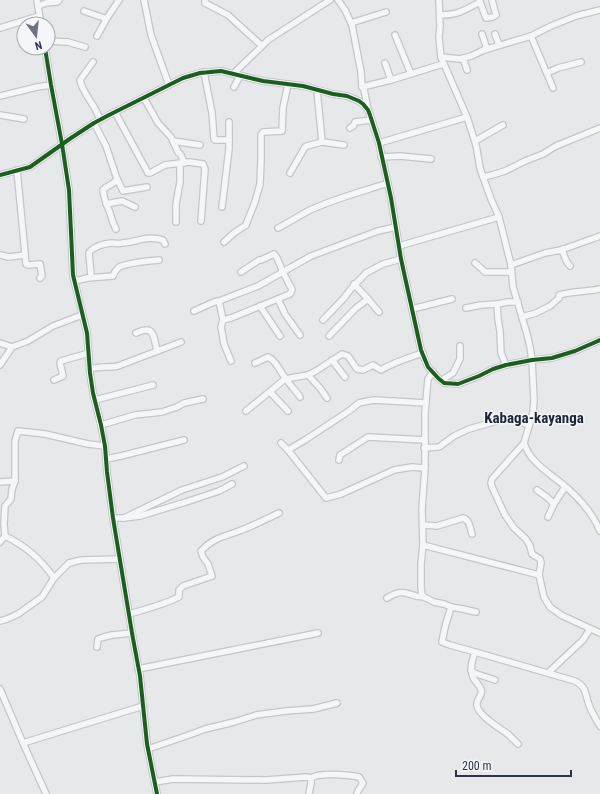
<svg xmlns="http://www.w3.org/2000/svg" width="600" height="794" viewBox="0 0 600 794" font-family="'Roboto Condensed',sans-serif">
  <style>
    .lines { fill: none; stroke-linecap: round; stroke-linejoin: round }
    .minor-casing { stroke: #c4c6c8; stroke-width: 8 }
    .minor { stroke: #f5f6f7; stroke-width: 5.5 }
    .cycleway-casing { stroke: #f4f6f9; stroke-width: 6 }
    .cycleway { stroke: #1b5e20; stroke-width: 4 }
    .labels { text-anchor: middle; stroke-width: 3; stroke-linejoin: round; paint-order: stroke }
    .quarter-label { font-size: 15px; font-weight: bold; fill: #1d2536; stroke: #f4f6f9 }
  </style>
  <rect width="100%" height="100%" fill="#e6e8ea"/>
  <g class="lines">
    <defs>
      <g id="minor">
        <polyline points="37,0 41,24"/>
        <polyline points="144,0 151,35 169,85"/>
        <polyline points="205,0 205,3 228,15 262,46"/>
        <polyline points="338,0 345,10 352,25 361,72 362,87 364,89 368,110"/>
        <path d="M439,0L440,27L439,37L441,57L467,117L476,145L480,168L483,177L491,199L499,217L511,265L513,287L527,334L530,347L532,360L534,400L533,412L524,443C530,463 551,474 566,487C580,499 593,514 600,531"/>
        <polyline points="38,6 46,3 57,2 59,0"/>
        <polyline points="84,11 104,18 107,18 119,0"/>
        <path d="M440,15C459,15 464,10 480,2L486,18L493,17L496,15L492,0"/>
        <polyline points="351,23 386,12"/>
        <polyline points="0,28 39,16"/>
        <polyline points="482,34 487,49"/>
        <polyline points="495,34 499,45"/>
        <polyline points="395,35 411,74"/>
        <polyline points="97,36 107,18"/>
        <polyline points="531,36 553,88"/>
        <polyline points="48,41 68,42 85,47"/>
        <polyline points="45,48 51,85 62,144 69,190 73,275 87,333 90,373 93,393 101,425 105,446 107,472 113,518 132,633 140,676 147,744 157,794"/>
        <polyline points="441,57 460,59 471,56 484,50 531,36 551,26 576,16 600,10"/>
        <polyline points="463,58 467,70"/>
        <path d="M93,62L80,80C83,95 96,105 100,120"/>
        <polyline points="385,63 391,80"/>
        <polyline points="204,72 212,113 214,139 215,140 229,140"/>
        <polyline points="547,73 558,68 581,62"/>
        <polyline points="233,74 263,45 268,40 330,0"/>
        <polyline points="234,87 240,76"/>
        <polyline points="362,87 391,80 443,64"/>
        <polyline points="0,96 37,87 51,85"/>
        <polyline points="144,98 158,123 171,137 178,152 181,155 184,163"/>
        <polyline points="115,112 148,173 150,173 165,165 189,162 203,164 205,169 201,221"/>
        <polyline points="0,115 24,119"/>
        <path d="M94,123L106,146L117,179C114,185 107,185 103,190C104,200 107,205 110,213C112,219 113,224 116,229"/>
        <polyline points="350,128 354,125 355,122 371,120"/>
        <polyline points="173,141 200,145"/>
        <polyline points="475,141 503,125"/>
        <polyline points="322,142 344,145"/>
        <polyline points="379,143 467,117"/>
        <polyline points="381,157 400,156 431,159"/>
        <polyline points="17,170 26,264 28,265 40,264 42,276 40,278"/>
        <polyline points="290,173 305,147 307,146 322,142 317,90"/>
        <polyline points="0,175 30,167 71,138 94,123 109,115 183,78 200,73 221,71 263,81 303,86 333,94 347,96 359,101 363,104 368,110 370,115 379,143 391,198 401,259 421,350 428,367 438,378 444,383 458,384 479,376 493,369 506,365 532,360 552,358 575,351 600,340"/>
        <polyline points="483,177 492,175 505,171 525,161 543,154 556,146 600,128"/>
        <polyline points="117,179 123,191 147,187"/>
        <polyline points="106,204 122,201 135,207"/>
        <polyline points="222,207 229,149 229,122"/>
        <polyline points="176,222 176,204 180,182 180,164"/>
        <path d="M278,228C288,223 297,217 308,211C333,199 361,192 388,183"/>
        <polyline points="224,242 234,233 246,225 247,222 255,202 260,184 261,160 261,135 263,132 282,131 283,108 288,84"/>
        <polyline points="399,246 499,217"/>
        <path d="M562,249C564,255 565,261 570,266"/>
        <polyline points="0,255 9,257 25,255"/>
        <polyline points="475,263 482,269 485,272 511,272"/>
        <polyline points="511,265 545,253 561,250 600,236"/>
        <path d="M88,278L113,276C114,273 116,270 118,268C123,263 151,261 159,260"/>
        <path d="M74,281L88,278L91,276L89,253C92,247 106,243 112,243C115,243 119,244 122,243C137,242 148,235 163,240L165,244"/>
        <polyline points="278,299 285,314 300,335"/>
        <polyline points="368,299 379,312"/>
        <polyline points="260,306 280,336"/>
        <polyline points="466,308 481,305 497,304"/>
        <polyline points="412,309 452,299"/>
        <polyline points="194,311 214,302 219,301"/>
        <path d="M522,317L536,313L550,306L559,298V295C570,291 587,292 600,289"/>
        <polyline points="223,320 231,318 290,294 292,290 291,287 290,286 283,272 277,258 274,254 261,260 259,260 241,272"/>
        <polyline points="323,320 344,298 350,290 366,273 383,264 401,259"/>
        <path d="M136,333C139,332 143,330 146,330C155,329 155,345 157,351"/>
        <polyline points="329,336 356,308 368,299 354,284"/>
        <polyline points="0,343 12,347"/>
        <polyline points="332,360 345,377"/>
        <polyline points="231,361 224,344 222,332 221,327 223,320 219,301 258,286 311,256 378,231 396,227"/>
        <path d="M255,363L268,357C277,361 280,372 286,379C290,385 296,391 300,397"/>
        <polyline points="0,365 12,347 28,341 53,326 82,315"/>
        <polyline points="506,365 501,353 500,331 498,319 497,304 508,302 518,302"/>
        <path d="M90,369C99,366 109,368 118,366L181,342"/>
        <path d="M433,372L428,379L425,413V468L422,509L423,545L421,564V587L422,596L434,602L444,604L451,607L445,627L442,642L450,645L468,650L575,681C587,687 585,694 589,705C592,713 596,719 600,726"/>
        <polyline points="308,375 320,388 327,398"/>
        <polyline points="54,380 63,376 60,363 61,361 89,353"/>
        <polyline points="442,380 453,373 460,359 460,346"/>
        <polyline points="270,392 288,411"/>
        <polyline points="95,400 153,385"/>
        <path d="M246,411L285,379L308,375L316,371L342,354L348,356L357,369L363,370L373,365L381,370C394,362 408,358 423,353"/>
        <polyline points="101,425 135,415 162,412 177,407 184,403 203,399"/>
        <polyline points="281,443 288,450 305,440 349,411 359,403 363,402 374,400 426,403"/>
        <polyline points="524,443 492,479 491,483 492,487 505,515 514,528 526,539 530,546 532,554 540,559 541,563 539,575 544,597 550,607 561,615 600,633"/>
        <path d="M424,448L439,447L454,436L469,429L507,418C515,417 522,422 529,426"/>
        <polyline points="288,450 326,498 341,494 394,470 412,467 425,468"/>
        <polyline points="106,459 121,456 184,440"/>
        <polyline points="339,460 340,455 368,437 425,440"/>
        <polyline points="0,482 15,481"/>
        <polyline points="537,490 548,498 554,504"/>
        <polyline points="548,517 554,504 565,487"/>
        <polyline points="113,518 124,518 140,516 186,502 219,491 232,484"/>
        <polyline points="124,518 182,490 222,477 244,466"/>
        <path d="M423,525L437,526L463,518C470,520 470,528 472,534"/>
        <polyline points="0,542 5,536"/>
        <polyline points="423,545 539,575"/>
        <path d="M54,578C41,559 26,546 5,536L4,524L5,506L11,499L12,489L15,481V441L18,431L45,434L88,444L105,446"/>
        <path d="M387,598C406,586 407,597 424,597"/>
        <polyline points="451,607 463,609 476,612"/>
        <path d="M129,614C146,609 163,605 179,597V590L183,586L212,576L208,564L203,557L201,551C213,538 223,537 239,531C253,526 266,519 279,513"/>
        <polyline points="0,621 7,619 18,614 42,597 54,578 69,563 81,560 120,559"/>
        <polyline points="97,647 98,639 104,637 112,635 132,633"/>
        <path d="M475,652C472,661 469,670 474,679C476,682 479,685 481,689C484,696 475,699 477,706C480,717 500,728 509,735C512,738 515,741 518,744"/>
        <polyline points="138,669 318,633"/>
        <polyline points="471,670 474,673 495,680"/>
        <polyline points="549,673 551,670 583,640 590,629"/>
        <polyline points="0,689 23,743 46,794"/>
        <polyline points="23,743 143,706"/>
        <polyline points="148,749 186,736 205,729 234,722 256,715 286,711 313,709 337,703"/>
        <path d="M311,778C319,772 349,775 359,777L363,783L358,791L357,794"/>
        <polyline points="155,782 173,779 266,780 306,777 311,778 311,783 309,794"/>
      </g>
    </defs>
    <use href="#minor" class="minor-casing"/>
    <use href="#minor" class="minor"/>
    <defs>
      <g id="cycleway">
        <polyline points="45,48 51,85 62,144 69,190 73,275 87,333 90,373 93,393 101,425 105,446 107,472 113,518 132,633 140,676 147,744 157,794"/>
        <polyline points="0,175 30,167 71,138 94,123 109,115 183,78 200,73 221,71 263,81 303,86 333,94 347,96 359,101 363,104 368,110 370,115 379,143 391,198 401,259 421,350 428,367 438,378 444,383 458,384 479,376 493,369 506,365 532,360 552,358 575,351 600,340"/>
      </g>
    </defs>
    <use href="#cycleway" class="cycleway-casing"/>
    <use href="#cycleway" class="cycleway"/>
  </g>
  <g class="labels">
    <g class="quarter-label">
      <text x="534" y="423">Kabaga-kayanga</text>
    </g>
  </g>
  <g transform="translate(36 36) rotate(165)"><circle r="19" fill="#f4f6f9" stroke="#a4a8b1"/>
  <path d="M0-3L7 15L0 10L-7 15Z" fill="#6c737f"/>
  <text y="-6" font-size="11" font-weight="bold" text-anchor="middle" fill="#2b3445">N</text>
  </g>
  <path d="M456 770v6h115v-6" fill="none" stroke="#2b3445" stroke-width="2"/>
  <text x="462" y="770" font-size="12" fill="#2b3445" stroke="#f4f6f9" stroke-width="3" paint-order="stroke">200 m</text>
</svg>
